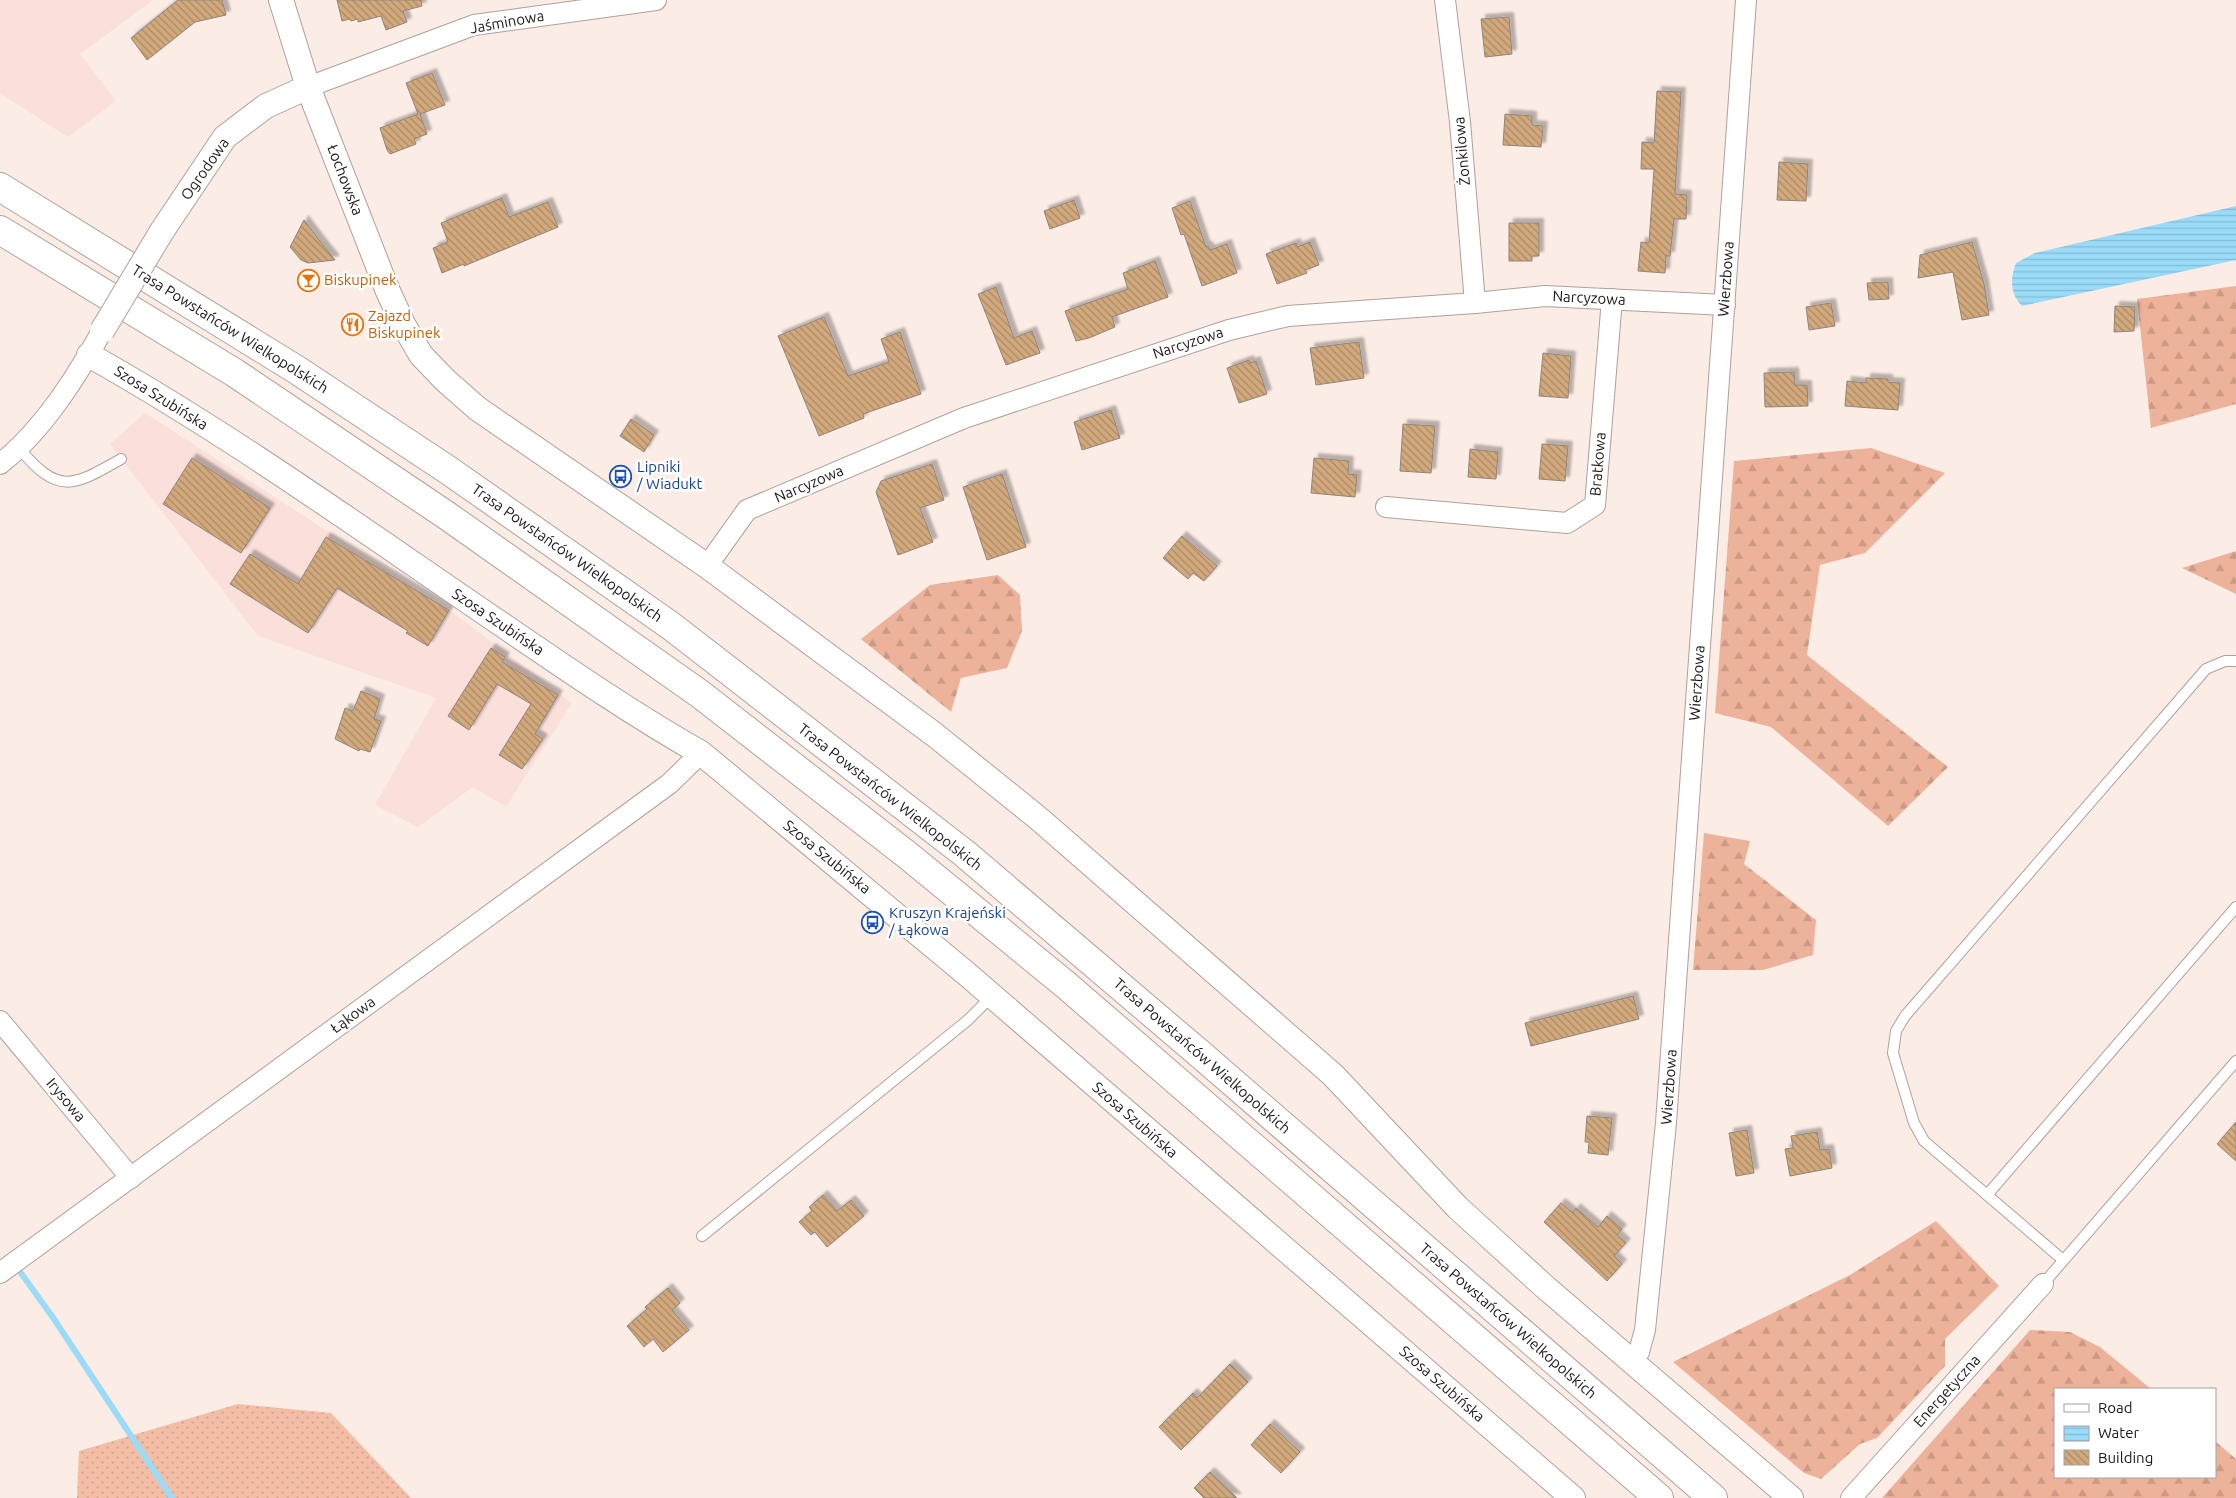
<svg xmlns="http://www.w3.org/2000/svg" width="2236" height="1498" viewBox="0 0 2236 1498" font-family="Ubuntu,sans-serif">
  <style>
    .commercial { fill: #fadfdb }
    .grass { fill: url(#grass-dots) }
    .forest { fill: url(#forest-firs) }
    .water { fill: url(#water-rules) }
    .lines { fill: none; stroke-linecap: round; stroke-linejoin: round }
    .stream { stroke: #9adbf7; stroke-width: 6 }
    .building { fill: url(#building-back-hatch); stroke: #8f857b; filter: url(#shadow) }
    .service-casing { stroke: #afa19a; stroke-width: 12 }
    .minor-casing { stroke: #afa19a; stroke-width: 22 }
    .tertiary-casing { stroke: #afa19a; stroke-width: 26 }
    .motorway-casing { stroke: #afa19a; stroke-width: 30 }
    .service { stroke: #fff; stroke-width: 10 }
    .minor { stroke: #fff; stroke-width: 20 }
    .tertiary { stroke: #fff; stroke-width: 24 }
    .motorway { stroke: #fff; stroke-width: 28 }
    .tertiary-bridge-casing { stroke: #afa19a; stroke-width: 26; stroke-linecap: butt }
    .tertiary-bridge { stroke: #fff; stroke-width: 24 }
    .labels { text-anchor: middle; stroke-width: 5; stroke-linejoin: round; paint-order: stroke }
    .street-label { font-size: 15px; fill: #1c1614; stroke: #fff }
    .food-label { font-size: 15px; fill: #c56008; stroke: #fff; text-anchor: start }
    .transit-label { font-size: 15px; fill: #164399; stroke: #fff; text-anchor: start }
  </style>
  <defs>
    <pattern id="grass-dots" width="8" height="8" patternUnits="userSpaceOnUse" patternTransform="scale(1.25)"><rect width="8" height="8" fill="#f4bda5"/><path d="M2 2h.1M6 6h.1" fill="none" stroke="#d1a28d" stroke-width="1.8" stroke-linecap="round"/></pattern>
    <pattern id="forest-firs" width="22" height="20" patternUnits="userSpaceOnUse" patternTransform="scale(1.25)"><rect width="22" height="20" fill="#edb39a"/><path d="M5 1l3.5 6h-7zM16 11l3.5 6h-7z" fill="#cb9984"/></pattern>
    <pattern id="water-rules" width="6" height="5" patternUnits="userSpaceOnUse" patternTransform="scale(1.25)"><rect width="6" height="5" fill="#9adbf7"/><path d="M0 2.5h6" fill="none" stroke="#84bbd3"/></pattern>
    <pattern id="building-back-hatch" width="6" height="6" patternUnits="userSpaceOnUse" patternTransform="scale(1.25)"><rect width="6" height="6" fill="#d2a97d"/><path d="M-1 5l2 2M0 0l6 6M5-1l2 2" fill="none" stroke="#aa8965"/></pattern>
    <filter id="shadow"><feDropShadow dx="4.5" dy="-4.5" stdDeviation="1" flood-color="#0004"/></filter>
  </defs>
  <rect width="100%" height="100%" fill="#fcece6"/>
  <g class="commercial">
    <polygon points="0,0 153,0 80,54 116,101 68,137 0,93"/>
    <polygon points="145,413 449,610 572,703 506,807 473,787 418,827 375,805 436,698 258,636 110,444"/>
  </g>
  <polygon class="grass" points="238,1404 331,1413 411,1498 77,1498 79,1451"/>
  <g class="forest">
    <polygon points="2236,286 2236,404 2151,428 2137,299"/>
    <polygon points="1871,448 1945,473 1865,553 1820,565 1807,655 1948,767 1888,826 1771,727 1715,713 1734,461"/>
    <polygon points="2236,551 2236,594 2182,568"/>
    <polygon points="998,575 1020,595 1022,631 1007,668 961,678 951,712 861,639 930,585"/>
    <polygon points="1704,833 1750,841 1744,864 1816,920 1813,955 1763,970 1693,970"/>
    <polygon points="1936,1221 1999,1286 1945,1339 1945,1366 1877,1438 1860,1444 1821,1479 1804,1473 1673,1362 1850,1275"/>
    <polygon points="2030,1330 2070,1332 2100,1347 2151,1389 2055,1389 2055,1477 2215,1477 2215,1441 2236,1459 2236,1498 1882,1498"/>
  </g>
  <path class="water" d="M2236,206V260L2022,306C2010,294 2010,278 2016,263L2035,253Z"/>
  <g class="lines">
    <polyline class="stream" points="21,1273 54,1319 172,1498"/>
  </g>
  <g class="building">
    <polygon points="178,0 222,0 226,15 195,22 147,60 131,38"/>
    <polygon points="337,0 421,0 422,6 403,11 407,22 386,30 381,16 358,22 358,19 351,21 350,19 342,21"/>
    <polygon points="1509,17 1512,54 1485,57 1481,19"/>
    <polygon points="432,73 445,105 420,114 427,134 414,139 416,144 390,154 387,150 380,128 418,114 406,83"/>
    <polygon points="1657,91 1681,92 1675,194 1687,195 1686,219 1674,219 1670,256 1666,256 1665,273 1638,271 1641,242 1649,243 1654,169 1641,169 1642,142 1654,143"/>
    <polygon points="1505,114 1532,116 1532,125 1543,126 1541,147 1503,145"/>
    <polygon points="1779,162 1808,164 1806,201 1777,200"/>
    <polygon points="502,198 509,217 548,202 558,227 464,266 464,264 442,273 433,248 448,242 441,223"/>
    <polygon points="1074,200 1080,218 1050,229 1044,211"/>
    <polygon points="1190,201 1206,247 1208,246 1210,250 1227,244 1237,273 1202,286 1184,234 1181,235 1172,208"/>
    <polygon points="304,220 319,240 335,260 308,263 301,260 290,247"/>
    <polygon points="1509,223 1539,223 1539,256 1532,256 1532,261 1509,261"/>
    <polygon points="1310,242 1319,265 1305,270 1307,273 1277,284 1266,254 1296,243 1297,247"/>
    <polygon points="1972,242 1984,284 1989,315 1962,320 1953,272 1918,278 1920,255"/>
    <polygon points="1155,261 1168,297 1112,317 1115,327 1089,338 1076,341 1065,311 1128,289 1123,273"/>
    <polygon points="1888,282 1889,299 1869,300 1867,283"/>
    <polygon points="996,287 1014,338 1032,331 1040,353 1006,365 978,294"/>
    <polygon points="1831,303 1835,326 1809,330 1806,307"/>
    <polygon points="2115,306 2135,307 2134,331 2114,332"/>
    <polygon points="824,317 848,376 889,362 881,339 900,332 921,394 863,414 864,418 819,436 778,336"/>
    <polygon points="1359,342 1364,378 1316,385 1310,348"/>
    <polygon points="1543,353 1571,356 1568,398 1539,396"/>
    <polygon points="1249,360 1250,363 1256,361 1267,394 1239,403 1227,368"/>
    <polygon points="1794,372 1795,385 1807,385 1808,406 1765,407 1764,373"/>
    <polygon points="1866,378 1888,379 1888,382 1900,383 1898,410 1845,406 1847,381 1866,383"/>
    <polygon points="1111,410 1120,438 1082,450 1074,422"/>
    <polygon points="631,419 654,435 644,452 620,436"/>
    <polygon points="1403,424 1435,426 1431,473 1400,471"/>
    <polygon points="1542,444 1568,446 1565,481 1539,479"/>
    <polygon points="1470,449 1498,452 1496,479 1468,477"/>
    <polygon points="192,458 270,508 241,553 163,504"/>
    <polygon points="1314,458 1349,461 1348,474 1357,475 1355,497 1311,493"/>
    <polygon points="932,464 944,500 920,508 933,542 898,555 876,492 881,481"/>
    <polygon points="1002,474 1026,547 987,560 963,487"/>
    <polygon points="1182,536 1217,566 1204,581 1193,573 1188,579 1163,558"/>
    <polygon points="326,537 449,610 428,646 406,633 408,631 337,588 308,633 230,584 250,554 298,584"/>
    <polygon points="491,648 505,657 502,662 558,695 535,734 543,739 522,769 499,755 531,704 497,684 469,730 448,716"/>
    <polygon points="361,691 380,699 374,719 381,721 370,752 360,749 359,751 335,739 345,708 353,711"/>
    <polygon points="1633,996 1639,1019 1531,1046 1525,1023"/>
    <polygon points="1587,1116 1612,1118 1608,1155 1588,1153 1589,1142 1585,1142"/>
    <polygon points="2236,1122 2236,1161 2217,1144"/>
    <polygon points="1747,1130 1754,1173 1736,1176 1729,1133"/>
    <polygon points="1817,1132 1820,1150 1829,1149 1832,1168 1790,1176 1785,1149 1793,1148 1791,1136"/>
    <polygon points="823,1195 837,1211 851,1200 864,1216 827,1247 815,1232 811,1235 799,1222 812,1211 809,1207"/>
    <polygon points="1561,1203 1573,1213 1576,1208 1598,1227 1607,1216 1622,1229 1617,1235 1626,1243 1614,1256 1622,1264 1607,1281 1544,1222"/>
    <polygon points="668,1288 680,1303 672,1310 689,1330 663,1352 653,1339 644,1347 627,1326 647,1309 645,1307"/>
    <polygon points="1230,1364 1248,1382 1181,1450 1159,1427 1193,1393 1197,1398"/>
    <polygon points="1270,1424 1300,1452 1281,1473 1251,1445"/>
    <polygon points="1210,1472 1237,1498 1204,1498 1194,1488"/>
  </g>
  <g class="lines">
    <defs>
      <g id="service">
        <path d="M19,448C58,495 72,487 121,459"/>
        <polyline points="1987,1195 2236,907"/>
        <polyline points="702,1236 968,1020 992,996"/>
        <polyline points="2063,1260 1924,1141 1914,1123 1893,1053 1896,1031 1905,1016 2206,669 2225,661 2236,661"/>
        <polyline points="2043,1284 2236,1061"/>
      </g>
      <g id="minor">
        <polyline points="1445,0 1460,122 1475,303"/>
        <polyline points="308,87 474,25 656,0"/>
        <path d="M0,464C43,430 75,379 102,331"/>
        <polyline points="1386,507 1567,523 1595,505 1612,299"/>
        <polyline points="707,566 747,510 964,418 1229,330 1288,316 1475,303 1545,296 1725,305"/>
        <polyline points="0,1021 131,1178"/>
        <polyline points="0,1273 669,784 701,753"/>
        <polyline points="1630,1361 1639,1352 1645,1330 1666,1123 1746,0"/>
        <polyline points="1851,1498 2043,1284"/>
      </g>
      <g id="tertiary">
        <polyline points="281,0 308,87 387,289 403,324 421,355 445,380 478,409 707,566 935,735 1038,818 1333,1075 1458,1208 1545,1287 1791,1498"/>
        <polyline points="162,231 225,137 266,106 308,87"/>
        <path d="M89,355C233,436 370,535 507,628C570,671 634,715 701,753L968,975L1573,1498"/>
      </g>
      <g id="motorway">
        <polyline points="0,187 297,370 448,470 671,626 964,853 1200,1054 1713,1498"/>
        <polyline points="0,230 235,373 446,515 700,694 906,854 1066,985 1659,1498"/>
      </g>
    </defs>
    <use href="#service" class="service-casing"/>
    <use href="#minor" class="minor-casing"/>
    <use href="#tertiary" class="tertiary-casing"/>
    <use href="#motorway" class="motorway-casing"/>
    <use href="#service" class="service"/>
    <use href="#minor" class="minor"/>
    <use href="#tertiary" class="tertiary"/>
    <use href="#motorway" class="motorway"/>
    <defs>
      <polyline id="tertiary-bridge" points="102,331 162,231"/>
    </defs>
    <use href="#tertiary-bridge" class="tertiary-bridge-casing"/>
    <use href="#tertiary-bridge" class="tertiary-bridge"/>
  </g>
  <defs>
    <symbol id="bar-ring" viewBox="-11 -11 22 22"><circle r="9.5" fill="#fff" stroke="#e8710a" stroke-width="1.5"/><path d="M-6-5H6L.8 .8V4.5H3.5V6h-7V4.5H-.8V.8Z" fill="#e8710a"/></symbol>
    <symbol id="restaurant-ring" viewBox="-11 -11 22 22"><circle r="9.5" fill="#fff" stroke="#e8710a" stroke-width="1.5"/><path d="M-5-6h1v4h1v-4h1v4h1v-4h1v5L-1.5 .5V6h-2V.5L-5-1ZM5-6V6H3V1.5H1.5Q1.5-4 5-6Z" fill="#e8710a"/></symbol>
    <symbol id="bus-ring" viewBox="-11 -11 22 22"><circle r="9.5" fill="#fff" stroke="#1a4fb4" stroke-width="1.5"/><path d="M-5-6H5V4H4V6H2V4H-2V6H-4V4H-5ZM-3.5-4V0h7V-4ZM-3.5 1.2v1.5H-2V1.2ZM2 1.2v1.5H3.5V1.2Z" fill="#1a4fb4"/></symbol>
  </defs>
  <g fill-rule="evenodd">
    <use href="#bar-ring" x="296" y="268" width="25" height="25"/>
    <use href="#restaurant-ring" x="340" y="312" width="25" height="25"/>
    <use href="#bus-ring" x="608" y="464" width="25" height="25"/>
    <use href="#bus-ring" x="860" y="910" width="25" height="25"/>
  </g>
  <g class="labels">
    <g class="street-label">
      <text transform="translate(507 22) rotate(-10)" y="5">Jaśminowa</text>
      <text transform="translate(1462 151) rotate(-95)" y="5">Żonkilowa</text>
      <text transform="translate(205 169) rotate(-55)" y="5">Ogrodowa</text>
      <text transform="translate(345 180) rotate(69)" y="5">Łochowska</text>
      <text transform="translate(1726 279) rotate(-86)" y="5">Wierzbowa</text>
      <text transform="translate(1589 298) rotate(3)" y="5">Narcyzowa</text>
      <text transform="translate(230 329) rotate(32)" y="5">Trasa Powstańców Wielkopolskich</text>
      <text transform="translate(1188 343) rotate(-18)" y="5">Narcyzowa</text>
      <text transform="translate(161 398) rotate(32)" y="5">Szosa Szubińska</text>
      <text transform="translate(1598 464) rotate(-85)" y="5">Bratkowa</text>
      <text transform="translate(809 484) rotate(-23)" y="5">Narcyzowa</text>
      <text transform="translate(567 553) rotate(35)" y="5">Trasa Powstańców Wielkopolskich</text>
      <text transform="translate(498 622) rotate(34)" y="5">Szosa Szubińska</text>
      <text transform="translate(1697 683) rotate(-86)" y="5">Wierzbowa</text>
      <text transform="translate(890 797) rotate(38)" y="5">Trasa Powstańców Wielkopolskich</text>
      <text transform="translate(827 857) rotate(39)" y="5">Szosa Szubińska</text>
      <text transform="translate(353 1015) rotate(-36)" y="5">Łąkowa</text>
      <text transform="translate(1202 1056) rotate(41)" y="5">Trasa Powstańców Wielkopolskich</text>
      <text transform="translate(1669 1087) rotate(-86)" y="5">Wierzbowa</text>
      <text transform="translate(66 1100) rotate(50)" y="5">Irysowa</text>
      <text transform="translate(1135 1120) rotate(41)" y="5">Szosa Szubińska</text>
      <text transform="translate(1508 1321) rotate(41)" y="5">Trasa Powstańców Wielkopolskich</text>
      <text transform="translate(1442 1384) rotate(41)" y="5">Szosa Szubińska</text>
      <text transform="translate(1947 1391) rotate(-48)" y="5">Energetyczna</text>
    </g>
    <g class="food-label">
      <text x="324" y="285">Biskupinek</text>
      <text x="368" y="321">Zajazd<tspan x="368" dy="17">Biskupinek</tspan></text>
    </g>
    <g class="transit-label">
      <text x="637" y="472">Lipniki<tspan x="637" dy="17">/ Wiadukt</tspan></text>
      <text x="889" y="918">Kruszyn Krajeński<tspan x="889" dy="17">/ Łąkowa</tspan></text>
    </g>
  </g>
  <rect x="2054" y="1388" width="162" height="90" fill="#ffffff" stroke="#a4a2a1"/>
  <rect x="2064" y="1404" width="25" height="8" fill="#ffffff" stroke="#a4a2a1"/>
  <text x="2098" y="1413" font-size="15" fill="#1c1614">Road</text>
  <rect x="2064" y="1426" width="25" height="15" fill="url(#water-rules)" stroke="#a4a2a1"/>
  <text x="2098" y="1438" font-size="15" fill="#1c1614">Water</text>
  <rect x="2064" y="1450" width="25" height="15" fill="url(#building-back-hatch)" stroke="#a4a2a1"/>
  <text x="2098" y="1463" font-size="15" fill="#1c1614">Building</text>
</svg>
